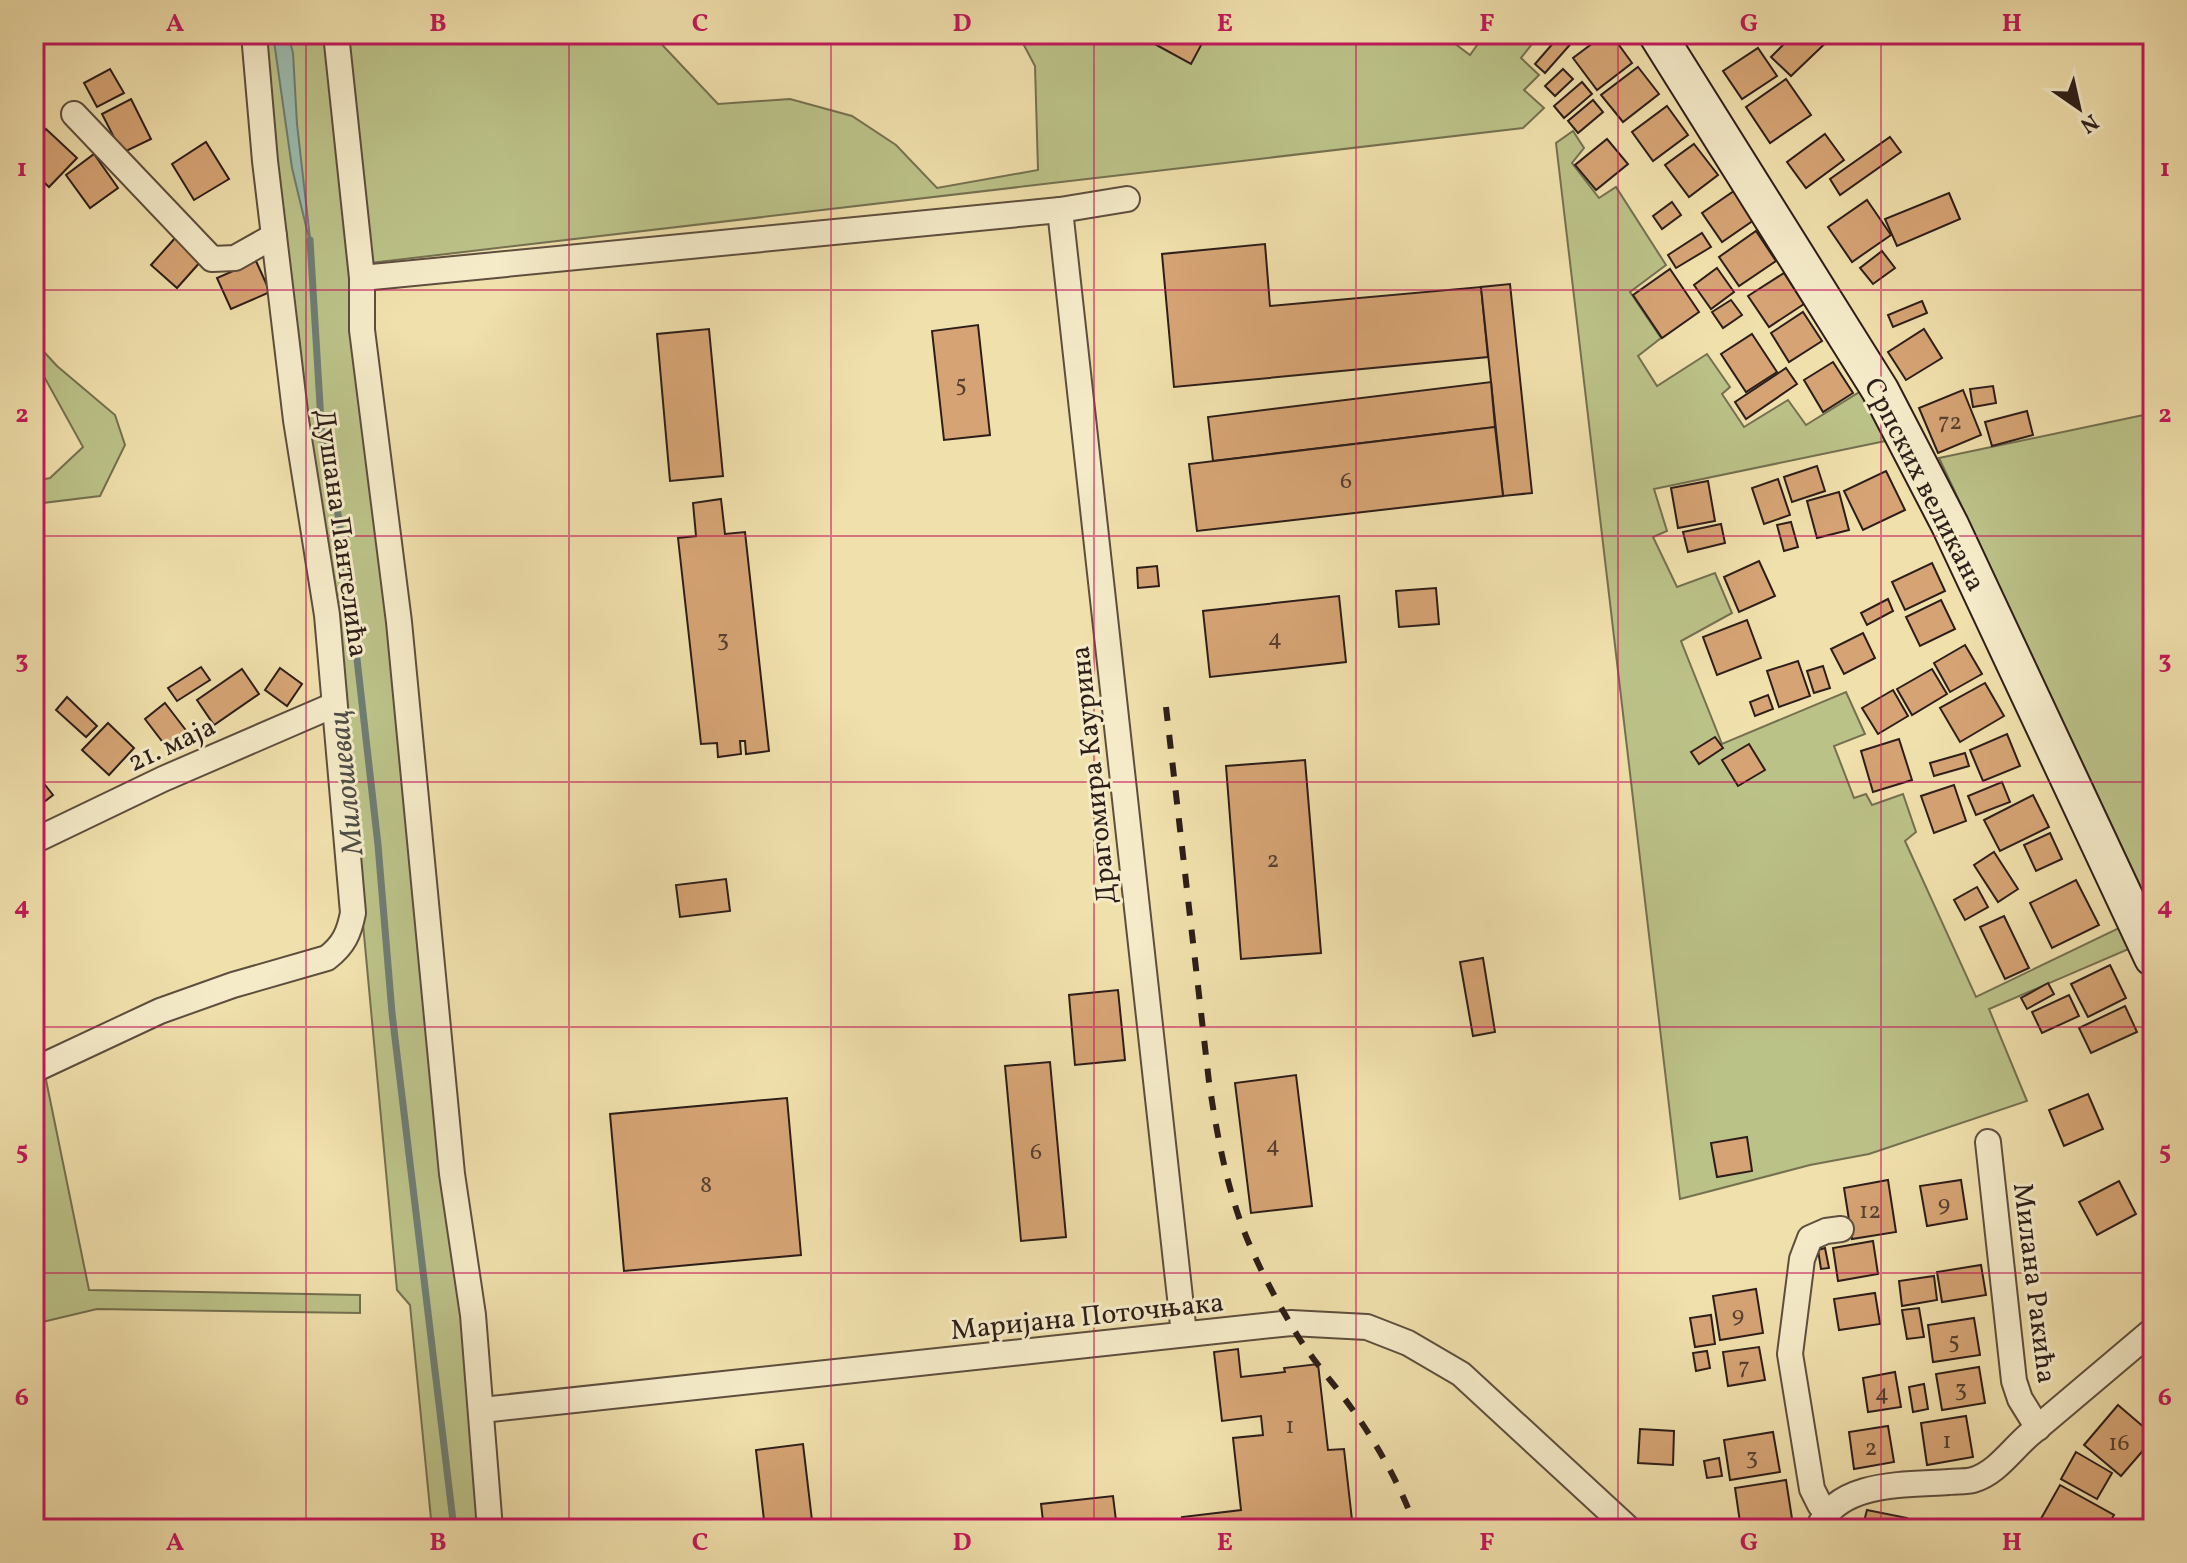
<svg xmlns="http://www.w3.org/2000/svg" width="2187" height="1563" viewBox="0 0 2187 1563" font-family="Vollkorn,serif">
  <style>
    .green { fill: #bbc288; stroke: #747050; stroke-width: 2 }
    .water { fill: #9bbcaf; stroke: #6f7d73; stroke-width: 2 }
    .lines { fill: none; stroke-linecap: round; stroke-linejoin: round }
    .stream { stroke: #6f7d73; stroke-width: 7 }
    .building { fill: #d6a474; stroke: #2d1e19; stroke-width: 2 }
    .street-casing { stroke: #5e4e3e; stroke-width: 28 }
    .secondary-casing { stroke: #2d1e19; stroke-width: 40 }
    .street { stroke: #f5ebc9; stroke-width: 24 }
    .secondary { stroke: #f5ebc9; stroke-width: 36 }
    .rail { stroke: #2d1e19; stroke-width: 6; stroke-dasharray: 14 14; stroke-linecap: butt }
    .grid { fill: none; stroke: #c2185b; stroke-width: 2; stroke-opacity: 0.55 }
    .labels { text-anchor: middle; stroke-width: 6; stroke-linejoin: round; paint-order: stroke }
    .number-label { font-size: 24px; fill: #574030 }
    .street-label { font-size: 28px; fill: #2d1e19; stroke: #f5ebc9 }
    .water-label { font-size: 30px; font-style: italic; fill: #4e4d46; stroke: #f5ebc9 }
    .neatline { fill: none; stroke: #c2185b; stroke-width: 3 }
    .grid-label { font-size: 26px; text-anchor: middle; font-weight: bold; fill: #c2185b }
  </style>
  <rect width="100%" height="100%" fill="#f0e0ac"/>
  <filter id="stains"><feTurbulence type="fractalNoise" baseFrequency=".0025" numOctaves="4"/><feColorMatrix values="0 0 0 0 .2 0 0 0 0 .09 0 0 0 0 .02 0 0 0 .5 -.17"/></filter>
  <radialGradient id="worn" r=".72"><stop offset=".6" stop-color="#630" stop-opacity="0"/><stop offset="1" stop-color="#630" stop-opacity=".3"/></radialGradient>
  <g class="green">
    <polygon points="258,34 330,34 485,1529 432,1529 410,1305 397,1290 358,870"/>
    <polygon points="343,34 652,34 718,104 790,99 852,116 896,145 937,188 1038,170 1035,66 1018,34 1442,34 1470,55 1485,34 1540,34 1521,58 1539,75 1524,90 1544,108 1523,128 370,263"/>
    <polygon points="1573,131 1584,148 1572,163 1599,198 1616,187 1666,265 1630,292 1661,338 1638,356 1657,386 1707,354 1730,387 1722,394 1744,427 1788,400 1806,425 1866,388 1895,439 1654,489 1667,531 1653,537 1677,587 1715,573 1732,613 1681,641 1722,744 1846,692 1865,734 1834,746 1854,798 1866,794 1872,805 1903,794 1916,832 1905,841 1976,997 2121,927 2131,948 1989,1009 2027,1101 1869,1154 1810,1165 1680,1199 1556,143"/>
    <polygon points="34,341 57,366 115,415 125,445 100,496 34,504 34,481 50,478 83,447 41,371 34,364"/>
    <polygon points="2153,413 2153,913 1939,458"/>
    <polygon points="45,1075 89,1290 360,1295 360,1313 97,1309 34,1324 34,1080"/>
  </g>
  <polygon class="water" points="273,34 288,34 293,53 297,124 311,247 292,168"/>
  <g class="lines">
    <polyline class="stream" points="310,240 322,438 339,519 351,606 378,845 392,1013 454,1529"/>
  </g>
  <g class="building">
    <polygon points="1155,34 1207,34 1191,64 1151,42"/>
    <polygon points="1561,34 1570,34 1575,39 1545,73 1535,64"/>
    <polygon points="1605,34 1611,34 1632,63 1597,90 1573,58"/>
    <polygon points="1794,34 1835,34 1791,76 1771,57"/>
    <polygon points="1758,48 1777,76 1742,99 1723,71"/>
    <polygon points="1638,67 1659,94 1623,122 1601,95"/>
    <polygon points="110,69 124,93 97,107 84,83"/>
    <polygon points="1563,69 1573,79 1555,96 1545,86"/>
    <polygon points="1786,79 1811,115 1770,143 1746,107"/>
    <polygon points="1582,82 1592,94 1564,118 1554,106"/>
    <polygon points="131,99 151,139 122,153 102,114"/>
    <polygon points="1593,100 1603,112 1578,133 1568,121"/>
    <polygon points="1667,106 1688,135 1653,161 1632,132"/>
    <polygon points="46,129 77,158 49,187 34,173 34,142"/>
    <polygon points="1825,134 1844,160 1806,188 1787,162"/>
    <polygon points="1890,137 1901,152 1840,195 1830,179"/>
    <polygon points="1607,139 1628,164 1596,190 1575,165"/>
    <polygon points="206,142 229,179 194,200 172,164"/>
    <polygon points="1694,144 1718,175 1689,197 1665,165"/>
    <polygon points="94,154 118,188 90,208 66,175"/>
    <polygon points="1734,191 1754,220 1722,242 1702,213"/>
    <polygon points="1949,193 1960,219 1897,246 1885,219"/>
    <polygon points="1867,200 1891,235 1852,262 1828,227"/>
    <polygon points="1672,202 1681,215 1662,229 1653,216"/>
    <polygon points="1756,231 1776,261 1739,286 1719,257"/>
    <polygon points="1702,233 1711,247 1676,268 1668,255"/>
    <polygon points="176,237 202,260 177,288 151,265"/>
    <polygon points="1265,244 1270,306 1481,287 1488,357 1174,387 1162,254"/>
    <polygon points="1882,251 1895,268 1873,284 1860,268"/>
    <polygon points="256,261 270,292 231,309 217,278"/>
    <polygon points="1717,268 1734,292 1711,309 1694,285"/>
    <polygon points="1670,269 1699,312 1662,338 1633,295"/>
    <polygon points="1784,273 1804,304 1769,327 1748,296"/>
    <polygon points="1510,284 1532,493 1503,496 1481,287"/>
    <polygon points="1731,300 1742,315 1723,328 1712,312"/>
    <polygon points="1922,301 1927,313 1893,327 1888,315"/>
    <polygon points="1803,312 1822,341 1789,362 1771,333"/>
    <polygon points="978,325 990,435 944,440 932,331"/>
    <polygon points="709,329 723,476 670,481 657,334"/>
    <polygon points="1924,329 1942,358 1906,380 1888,352"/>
    <polygon points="1752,334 1777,372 1746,392 1721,354"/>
    <polygon points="1833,362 1853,393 1823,412 1804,380"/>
    <polygon points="1786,368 1797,384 1746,419 1735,402"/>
    <polygon points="1491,382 1495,427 1213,461 1208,417"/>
    <polygon points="1993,386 1996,403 1973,407 1970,389"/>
    <polygon points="1963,390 1981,435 1938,453 1919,408"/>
    <polygon points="2027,411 2033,435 1992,446 1985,422"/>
    <polygon points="1495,427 1503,496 1197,531 1189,464"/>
    <polygon points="1817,466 1825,491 1792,502 1784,477"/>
    <polygon points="1886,471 1905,510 1863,530 1844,491"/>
    <polygon points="1778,479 1790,515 1764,524 1752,488"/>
    <polygon points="1708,481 1715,521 1678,528 1671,488"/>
    <polygon points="1839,492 1849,530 1817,538 1807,501"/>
    <polygon points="721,499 725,534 745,532 769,751 746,754 745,741 740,741 741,754 718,757 717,743 701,744 678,538 696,536 693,503"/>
    <polygon points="1791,522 1798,547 1784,551 1777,525"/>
    <polygon points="1721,524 1725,543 1688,552 1683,532"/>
    <polygon points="1759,561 1775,596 1739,612 1724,577"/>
    <polygon points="1932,563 1945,591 1905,610 1892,582"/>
    <polygon points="1157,566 1159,586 1138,588 1137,568"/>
    <polygon points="1436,588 1439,624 1399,627 1396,591"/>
    <polygon points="1339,596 1346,662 1210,677 1203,611"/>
    <polygon points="1888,599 1893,611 1867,625 1861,613"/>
    <polygon points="1941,600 1955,629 1920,646 1906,617"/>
    <polygon points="1747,620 1761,658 1717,675 1703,637"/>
    <polygon points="1863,633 1875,658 1844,674 1831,649"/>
    <polygon points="1965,645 1982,674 1950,692 1934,663"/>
    <polygon points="1798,661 1810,696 1779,707 1767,671"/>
    <polygon points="1823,666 1830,688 1814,693 1807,671"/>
    <polygon points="201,667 210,680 177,701 168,688"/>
    <polygon points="280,668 302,684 287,706 265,690"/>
    <polygon points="242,669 259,694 214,725 197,700"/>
    <polygon points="1932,669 1947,694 1912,715 1897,689"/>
    <polygon points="1985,683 2004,716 1960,742 1940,708"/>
    <polygon points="1893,690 1908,716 1878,734 1862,708"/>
    <polygon points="1768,695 1773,709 1755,716 1750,702"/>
    <polygon points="67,697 97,726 86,737 56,710"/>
    <polygon points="165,703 188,733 168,749 145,719"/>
    <polygon points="108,723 134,748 109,775 82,750"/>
    <polygon points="2007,734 2020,766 1983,781 1970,750"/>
    <polygon points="1715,737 1723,748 1699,764 1691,752"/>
    <polygon points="1899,739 1912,780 1873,792 1861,751"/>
    <polygon points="1749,744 1765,770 1738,786 1722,760"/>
    <polygon points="1965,753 1969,766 1934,776 1930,763"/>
    <polygon points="1305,760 1321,953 1241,959 1226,766"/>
    <polygon points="38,776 53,795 35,809 34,779"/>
    <polygon points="2002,782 2010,802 1976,815 1968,796"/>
    <polygon points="1954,785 1966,821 1934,833 1921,796"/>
    <polygon points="2033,795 2049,827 2000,851 1984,820"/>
    <polygon points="2050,833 2062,859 2036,871 2024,845"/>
    <polygon points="1994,852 2018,889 1998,902 1974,865"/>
    <polygon points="726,879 730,911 680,917 676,885"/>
    <polygon points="2076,880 2099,925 2052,948 2030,903"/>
    <polygon points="1977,887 1988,907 1965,920 1954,900"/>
    <polygon points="2004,916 2029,968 2005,979 1980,927"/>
    <polygon points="1483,958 1495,1032 1473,1036 1460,962"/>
    <polygon points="2110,965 2126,998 2088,1017 2071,984"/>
    <polygon points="2048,983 2054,994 2027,1009 2021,998"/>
    <polygon points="1118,990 1125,1060 1075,1065 1069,995"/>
    <polygon points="2069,995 2079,1016 2042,1033 2032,1012"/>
    <polygon points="2125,1006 2137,1032 2091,1053 2079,1028"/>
    <polygon points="1050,1062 1066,1237 1021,1241 1005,1066"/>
    <polygon points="1296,1075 1312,1206 1251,1213 1235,1083"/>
    <polygon points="2088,1094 2103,1129 2064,1146 2049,1110"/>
    <polygon points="787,1098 801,1255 624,1271 610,1114"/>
    <polygon points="1747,1137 1752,1171 1717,1177 1711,1143"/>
    <polygon points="1888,1180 1896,1232 1852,1239 1844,1188"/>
    <polygon points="1961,1180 1967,1219 1927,1226 1920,1186"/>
    <polygon points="2119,1181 2136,1214 2097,1235 2079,1202"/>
    <polygon points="1873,1241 1878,1274 1838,1281 1833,1248"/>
    <polygon points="1825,1248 1829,1268 1821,1269 1818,1250"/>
    <polygon points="1981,1265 1986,1295 1942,1302 1937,1272"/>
    <polygon points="1934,1276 1937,1300 1902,1306 1899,1281"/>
    <polygon points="1756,1289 1763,1333 1720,1340 1713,1296"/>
    <polygon points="1875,1293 1880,1324 1839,1330 1834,1299"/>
    <polygon points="1919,1308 1924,1337 1907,1339 1902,1310"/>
    <polygon points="1711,1315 1715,1344 1695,1347 1690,1318"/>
    <polygon points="1974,1318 1980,1355 1933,1362 1928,1325"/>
    <polygon points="1759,1347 1765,1380 1728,1386 1723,1352"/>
    <polygon points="1238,1349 1241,1377 1285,1372 1284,1368 1318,1364 1328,1450 1344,1449 1353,1529 1184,1529 1182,1517 1241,1510 1233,1438 1263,1435 1261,1416 1222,1421 1214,1352"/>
    <polygon points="1707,1351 1710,1368 1696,1371 1693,1353"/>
    <polygon points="1979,1367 1985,1403 1942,1410 1936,1374"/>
    <polygon points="1895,1372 1901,1407 1868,1412 1863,1378"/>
    <polygon points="1924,1384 1928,1409 1913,1412 1909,1387"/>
    <polygon points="2118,1405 2153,1435 2153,1439 2121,1476 2084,1445"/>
    <polygon points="1966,1416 1973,1457 1927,1465 1921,1423"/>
    <polygon points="1888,1426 1894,1462 1854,1469 1849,1432"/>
    <polygon points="1640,1429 1674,1431 1673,1465 1638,1463"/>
    <polygon points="1773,1432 1780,1472 1730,1480 1724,1440"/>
    <polygon points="803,1444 813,1529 765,1529 756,1450"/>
    <polygon points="2076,1452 2112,1473 2097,1499 2061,1479"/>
    <polygon points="1719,1458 1722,1476 1707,1478 1704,1461"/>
    <polygon points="1786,1480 1793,1525 1771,1529 1741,1529 1735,1488"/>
    <polygon points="2060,1485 2114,1515 2106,1529 2046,1529 2038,1524"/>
    <polygon points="1113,1496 1117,1529 1044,1529 1041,1504"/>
    <polygon points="1867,1510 1907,1518 1905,1529 1862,1529"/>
  </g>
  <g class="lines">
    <defs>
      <g id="street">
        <polyline points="336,34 362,278 362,330 399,622 452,1174 473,1315 490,1529"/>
        <polyline points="74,114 212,259 235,258 274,236"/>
        <polyline points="1060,210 1184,1334"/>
        <polyline points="362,278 1060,210 1127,199"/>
        <polyline points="34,841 163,779 334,705"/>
        <path d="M34,1070L160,1011L233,985L327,958C344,945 349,933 353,913L327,615L296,420L265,161L254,34"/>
        <polyline points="1988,1142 2014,1381 2020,1399 2038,1428"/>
        <polyline points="482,1410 1291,1323 1367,1327 1408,1343 1461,1374 1629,1529"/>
        <polyline points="1828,1511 1820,1505 1812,1489 1790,1354 1802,1259 1810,1238 1826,1231 1841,1229"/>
        <path d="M1818,1529C1837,1481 1905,1485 1949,1482C1956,1481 1966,1482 1973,1480C1997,1473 2012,1449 2030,1434C2071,1399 2112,1365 2153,1330"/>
      </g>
      <polyline id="secondary" points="1657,34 1880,390 1950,525 2153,958"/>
    </defs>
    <use href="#street" class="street-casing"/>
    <use href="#secondary" class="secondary-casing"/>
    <use href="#street" class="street"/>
    <use href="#secondary" class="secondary"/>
    <path class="rail" d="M1166,707L1209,1082C1217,1135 1227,1191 1248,1241C1262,1274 1280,1307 1299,1338C1316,1365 1339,1389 1357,1416C1381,1451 1402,1489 1416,1529"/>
  </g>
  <path class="grid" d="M306,34V1529M569,34V1529M831,34V1529M1094,34V1529M1356,34V1529M1618,34V1529M1881,34V1529M34,290H2153M34,536H2153M34,782H2153M34,1027H2153M34,1273H2153"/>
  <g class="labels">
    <g class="number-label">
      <text x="961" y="391">5</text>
      <text x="1950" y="429">72</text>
      <text x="1346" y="488">6</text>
      <text x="1275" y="645">4</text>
      <text x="723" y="646">3</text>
      <text x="1273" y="867">2</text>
      <text x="1273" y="1152">4</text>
      <text x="1036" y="1159">6</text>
      <text x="706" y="1192">8</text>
      <text x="1944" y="1211">9</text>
      <text x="1870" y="1218">12</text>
      <text x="1738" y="1322">9</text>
      <text x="1954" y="1348">5</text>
      <text x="1744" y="1374">7</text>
      <text x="1961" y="1396">3</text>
      <text x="1882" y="1400">4</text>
      <text x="1290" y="1433">1</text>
      <text x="1947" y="1448">1</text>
      <text x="2119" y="1450">16</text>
      <text x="1871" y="1455">2</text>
      <text x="1752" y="1464">3</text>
    </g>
    <g class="street-label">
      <text transform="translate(1926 484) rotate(63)" y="10">Српских великана</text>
      <text transform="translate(343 533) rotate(82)" y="10">Душана Пантелића</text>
      <text transform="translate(171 743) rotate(-25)" y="10">21. маја</text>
      <text transform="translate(1092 775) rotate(-96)" y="10">Драгомира Каурина</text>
      <text transform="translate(2036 1283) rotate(83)" y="10">Милана Ракића</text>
      <text transform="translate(1087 1315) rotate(-6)" y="10">Маријана Поточњака</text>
    </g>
    <g class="water-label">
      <text transform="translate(345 783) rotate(-96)" y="10">Милошевац</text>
    </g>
  </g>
  <rect width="2187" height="1563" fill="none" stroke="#f0e0ac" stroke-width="88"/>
  <g transform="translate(2079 108) rotate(146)" stroke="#f5ebc9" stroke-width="6" paint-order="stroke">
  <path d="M0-6L14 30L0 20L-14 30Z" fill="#2d1e19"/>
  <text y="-12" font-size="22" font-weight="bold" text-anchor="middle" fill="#2d1e19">N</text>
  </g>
  <rect x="44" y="44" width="2099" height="1475" class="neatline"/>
  <g class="grid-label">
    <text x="175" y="31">A</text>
    <text x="438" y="31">B</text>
    <text x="700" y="31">C</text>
    <text x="962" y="31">D</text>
    <text x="1225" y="31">E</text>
    <text x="1487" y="31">F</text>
    <text x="1749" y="31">G</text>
    <text x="2012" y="31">H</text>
    <text x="22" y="176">1</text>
    <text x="2165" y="176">1</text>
    <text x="22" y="422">2</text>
    <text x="2165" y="422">2</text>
    <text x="22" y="668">3</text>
    <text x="2165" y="668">3</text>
    <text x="22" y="914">4</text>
    <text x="2165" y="914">4</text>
    <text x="22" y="1159">5</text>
    <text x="2165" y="1159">5</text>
    <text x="22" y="1405">6</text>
    <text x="2165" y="1405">6</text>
    <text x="175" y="1550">A</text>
    <text x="438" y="1550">B</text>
    <text x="700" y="1550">C</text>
    <text x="962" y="1550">D</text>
    <text x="1225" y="1550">E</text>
    <text x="1487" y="1550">F</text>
    <text x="1749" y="1550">G</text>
    <text x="2012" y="1550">H</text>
  </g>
  <rect width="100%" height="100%" filter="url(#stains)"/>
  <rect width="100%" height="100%" fill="url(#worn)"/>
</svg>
